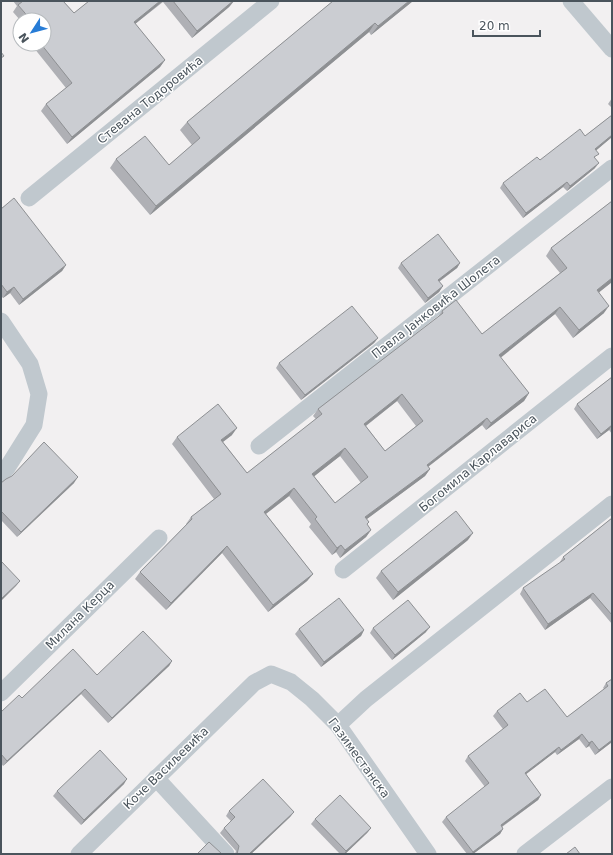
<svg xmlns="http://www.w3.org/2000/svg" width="613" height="855" viewBox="0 0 613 855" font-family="'DejaVu Sans',sans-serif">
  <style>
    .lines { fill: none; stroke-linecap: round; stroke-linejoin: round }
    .minor { stroke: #c0c8ce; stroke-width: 17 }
    .wall { fill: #afb0b5; fill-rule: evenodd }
    .shaded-wall { fill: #8e9093 }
    .building { fill: #cbcdd2; stroke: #8e9093; fill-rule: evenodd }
    .labels { text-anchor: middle; stroke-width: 3; stroke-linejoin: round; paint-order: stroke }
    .street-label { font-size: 12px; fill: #4a545c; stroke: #fff }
  </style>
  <rect width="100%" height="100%" fill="#f2f0f1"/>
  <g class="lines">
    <g class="minor">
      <polyline points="571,1 612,49"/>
      <polyline points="29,198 271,1"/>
      <polyline points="1,321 30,364 39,394 34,425 7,468 1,474"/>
      <polyline points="259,446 612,168"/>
      <polyline points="343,570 612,356"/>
      <polyline points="1,693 159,538"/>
      <polyline points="338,725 366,699 612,504"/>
      <polyline points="156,778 226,854"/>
      <polyline points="79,854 254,683 271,674 291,682 312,699 338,725 428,854"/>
      <polyline points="525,854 612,787"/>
    </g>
  </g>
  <g class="wall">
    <polygon points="13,1 63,1 74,13 89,1 234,1 229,7 192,38 163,2 135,24 165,60 160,67 67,144 41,111 46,104 66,88 34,48 37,44 44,44 44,20 20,20 13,12 17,6"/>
    <polygon points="333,1 413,1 371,35 369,32 150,215 110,168 116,159 169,165 192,145 180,130 187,122"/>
    <polygon points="612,98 612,108 608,104"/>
    <polygon points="612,115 612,137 596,150 595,158 595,168 567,191 563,187 523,218 500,188 503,183 540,160 585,136"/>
    <path d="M612,201V282L599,292L604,313L573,338L555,314L500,357L529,393L524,401L486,430L482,425L428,467L430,469L425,476L367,519V525L371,530L366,537L340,558L336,552L332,555L309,527L311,524L289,496L266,514L313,574L307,581L268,612L222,553L166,610L135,579L140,572L186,525V524L191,517L214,499L172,444L177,437L232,435L223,442L247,473L316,419L313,416L318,409L438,317L442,311L482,334L560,273L546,256L551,248ZM397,401L416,426L385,451L366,426ZM340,456L361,483L335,503L314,476Z"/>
    <polygon points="1,209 66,265 62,271 19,305 10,293 3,298 1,296"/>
    <polygon points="401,263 460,263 457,268 439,282 443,286 439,292 425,303 398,268"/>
    <polygon points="378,338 374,343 301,400 276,368 279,363"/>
    <polygon points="612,377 612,434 609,430 597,439 574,409 577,404"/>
    <polygon points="1,483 74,483 17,537 1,520"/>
    <polygon points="612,518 612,624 590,598 545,630 520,594 523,588 560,563 560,562 563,557"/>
    <polygon points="468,540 393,600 376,578 381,571"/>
    <polygon points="373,628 426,632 392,660 370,633"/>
    <polygon points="299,629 364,630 361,636 321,667 295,634"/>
    <polygon points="172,661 169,666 108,723 81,694 3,766 1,763 1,712 22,698 97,675"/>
    <polygon points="612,679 612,742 595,755 589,746 586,748 579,739 557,755 555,752 526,774 541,795 538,800 502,827 503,829 500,834 473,854 467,854 442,822 446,817 485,787 465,761 468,756 503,729 493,716 497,711 527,702 567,717 604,689 603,688 606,683"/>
    <polygon points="124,784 81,825 53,796 57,791"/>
    <polygon points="229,811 294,812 290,817 251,854 235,854 236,851 220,833 224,828 231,821 226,816"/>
    <polygon points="315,819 371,828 367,833 345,854 340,854 311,824"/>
  </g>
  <g class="shaded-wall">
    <polygon points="160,1 163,1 129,29 134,22"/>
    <polygon points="233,1 234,1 229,7 192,38 197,31"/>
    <polygon points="409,1 413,1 371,35 378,26"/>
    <polygon points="375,23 369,32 150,215 156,206"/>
    <polygon points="165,60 160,67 67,144 72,137"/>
    <polygon points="612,135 612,137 592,154 595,149"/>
    <polygon points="599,163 595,168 567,191 570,186"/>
    <polygon points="567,182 563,187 523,218 526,213"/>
    <polygon points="460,263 457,268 434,285 438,280"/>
    <polygon points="66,265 62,271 19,305 23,299"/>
    <polygon points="612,278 612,282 592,298 597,290"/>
    <polygon points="443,286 439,292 425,303 428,298"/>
    <polygon points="14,287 10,293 3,298 7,292"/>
    <polygon points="609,306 604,313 573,338 579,330"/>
    <polygon points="560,307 555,314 494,363 499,355"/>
    <polygon points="378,338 374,343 301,400 305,395"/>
    <polygon points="529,393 524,401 486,430 491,423"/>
    <polygon points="402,394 397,401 359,431 364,424"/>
    <polygon points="487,418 482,425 421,472 427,465"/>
    <polygon points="612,425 609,430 597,439 601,434"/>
    <polygon points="237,428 232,435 216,447 221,440"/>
    <polygon points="345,448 340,456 307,482 312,474"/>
    <polygon points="430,469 425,476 360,524 365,517"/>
    <polygon points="78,477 74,483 17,537 21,532"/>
    <polygon points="294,488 289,496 259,519 264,512"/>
    <polygon points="371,530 366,537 340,558 345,550"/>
    <polygon points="473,533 468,540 393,600 398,592"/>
    <polygon points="341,545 336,552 332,555 337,548"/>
    <polygon points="227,546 222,553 166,610 171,603"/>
    <polygon points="313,574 307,581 268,612 273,605"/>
    <polygon points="20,581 16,586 1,601 1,599"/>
    <polygon points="593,593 590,598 545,630 548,624"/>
    <polygon points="430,627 426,632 392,660 395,655"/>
    <polygon points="364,630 361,636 321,667 324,662"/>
    <polygon points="172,661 169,666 108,723 112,718"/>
    <polygon points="85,689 81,694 3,766 7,761"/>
    <polygon points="582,734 579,739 557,755 561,750"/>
    <polygon points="612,740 612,742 595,755 599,750"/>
    <polygon points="592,741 589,746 586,748 589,743"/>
    <polygon points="559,747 555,752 521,778 525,773"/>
    <polygon points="127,779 124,784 81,825 84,820"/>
    <polygon points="541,795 538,800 497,830 501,825"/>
    <polygon points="294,812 290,817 251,854 249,854"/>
    <polygon points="371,828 367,833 345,854 344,854 346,851"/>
    <polygon points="503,829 500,834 473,854 471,854 473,852"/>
  </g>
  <g class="building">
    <polygon points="23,1 63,1 74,13 89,1 160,1 134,22 165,60 72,137 46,104 72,83 41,44 44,44 44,20 31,20 18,5"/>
    <polygon points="173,1 233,1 197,31"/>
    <polygon points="333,1 409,1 378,26 375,23 156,206 116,159 145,136 169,165 200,138 187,122"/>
    <polygon points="1,52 4,56 1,58"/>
    <polygon points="612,115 612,135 595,149 599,154 594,157 599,163 570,186 567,182 526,213 503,183 537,157 540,160 580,129 585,136"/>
    <polygon points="14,198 66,265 23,299 14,287 7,292 1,284 1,209"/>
    <path d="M612,201V278L597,290L609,306L579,330L560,307L499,355L529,393L491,423L487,418L427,465L430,469L365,517L369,522L367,524L371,530L345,550L341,545L337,548L315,519L317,517L294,488L264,512L313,574L273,605L227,546L171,603L140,572L192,519L191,517L221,494L177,437L218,404L237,428L221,440L247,473L322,414L318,409L443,313L442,311L456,300L482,334L567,268L551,248ZM402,394L423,421L385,451L364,424ZM345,448L368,477L335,503L312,474Z"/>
    <polygon points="438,234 460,263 438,280 443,286 428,298 401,263"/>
    <polygon points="352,306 378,338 305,395 279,363"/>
    <polygon points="612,377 612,425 601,434 577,404"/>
    <polygon points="44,442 78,477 21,532 1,511 1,483 6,479 12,476"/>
    <polygon points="456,511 473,533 398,592 381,571"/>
    <polygon points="612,518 612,615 593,593 548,624 523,588 565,559 563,557 592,534"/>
    <polygon points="1,561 20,581 1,599"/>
    <polygon points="339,598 364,630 324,662 299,629"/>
    <polygon points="408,600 430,627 395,655 373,628"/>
    <polygon points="143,631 172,661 112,718 85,689 7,761 1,754 1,712 19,695 22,698 73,649 97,675"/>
    <polygon points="612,679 612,740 599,750 592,741 589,743 582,734 561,750 559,747 525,773 541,795 501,825 503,829 473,852 446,817 489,783 468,756 508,725 497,711 520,693 527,702 545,689 567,717 608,686 606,683"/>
    <polygon points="100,750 127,779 84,820 57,791"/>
    <polygon points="263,779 294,812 249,854 237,854 239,846 224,828 235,817 229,811"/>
    <polygon points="340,795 371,828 346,851 315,819"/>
    <polygon points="209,842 222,854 197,854"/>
    <polygon points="575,847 580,854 566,854"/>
  </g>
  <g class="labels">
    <g class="street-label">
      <text transform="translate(150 100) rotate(-39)" y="4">Стевана Тодоровића</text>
      <text transform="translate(436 307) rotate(-38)" y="4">Павла Јанковића Шолета</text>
      <text transform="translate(478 463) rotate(-39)" y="4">Богомила Карлавариса</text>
      <text transform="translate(80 615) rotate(-45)" y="4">Милана Керца</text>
      <text transform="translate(359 758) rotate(54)" y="4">Газиместанска</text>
      <text transform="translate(166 768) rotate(-44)" y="4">Коче Васиљевића</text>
    </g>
  </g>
  <rect width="613" height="855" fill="none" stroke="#4a545c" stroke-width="4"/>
  <g transform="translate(32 32) rotate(234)"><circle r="19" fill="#ffffff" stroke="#b7bbbe"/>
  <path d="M0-3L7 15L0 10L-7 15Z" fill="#277cd6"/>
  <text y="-6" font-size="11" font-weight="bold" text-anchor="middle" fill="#4a545c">N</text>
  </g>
  <path d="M473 30v6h67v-6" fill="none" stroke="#4a545c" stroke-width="2"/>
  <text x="479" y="30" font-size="12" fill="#4a545c" stroke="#ffffff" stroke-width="3" paint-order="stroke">20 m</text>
</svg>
